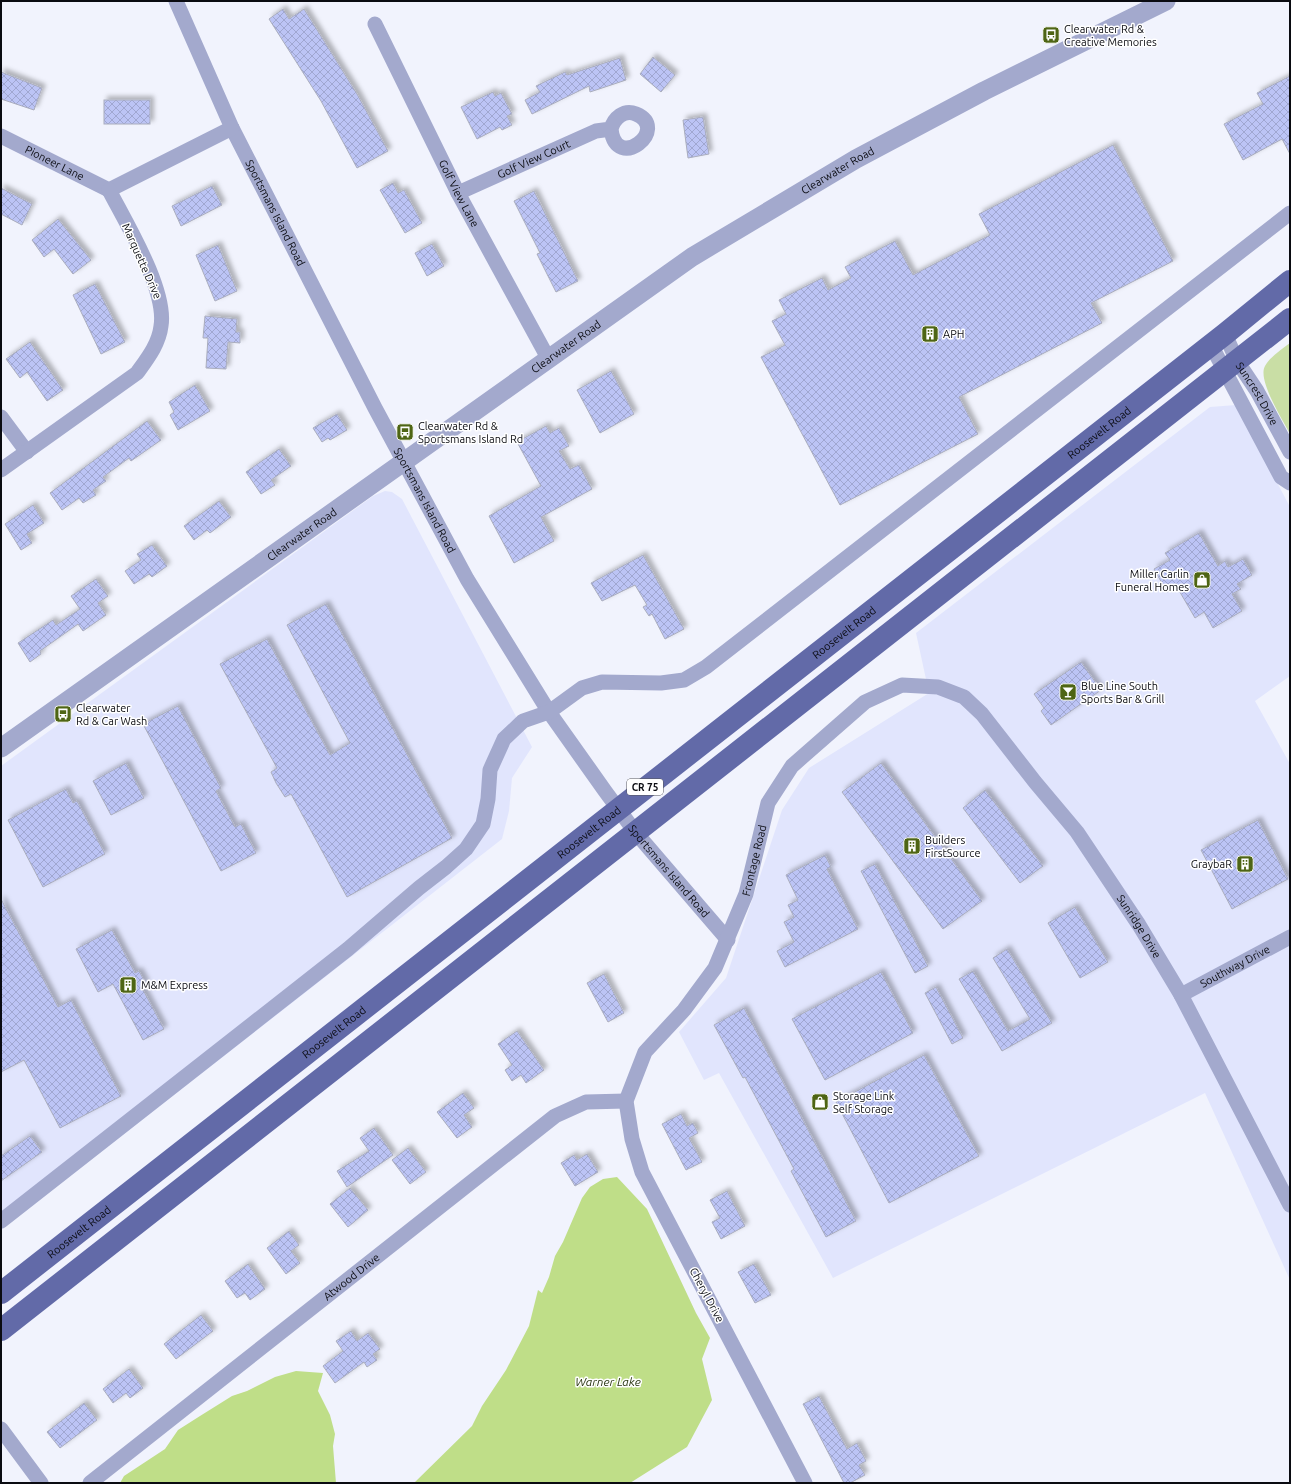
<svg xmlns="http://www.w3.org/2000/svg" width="1291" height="1484" viewBox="0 0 1291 1484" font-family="Ubuntu,sans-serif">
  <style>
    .built { fill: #e1e5fd }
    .green { fill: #c9dea5 }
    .water { fill: #bfde88 }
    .building { fill: url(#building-cross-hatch); stroke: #aaadbd; filter: url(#shadow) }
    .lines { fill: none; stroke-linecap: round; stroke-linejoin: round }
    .minor { stroke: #a3a9cd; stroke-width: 15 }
    .tertiary { stroke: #a3a9cd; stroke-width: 19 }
    .primary { stroke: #626aa8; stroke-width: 22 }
    .labels { text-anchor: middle; stroke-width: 3; stroke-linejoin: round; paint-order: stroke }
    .shield { fill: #fff; stroke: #545458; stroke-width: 1 }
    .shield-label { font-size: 10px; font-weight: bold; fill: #0a0b11 }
    .poi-label { font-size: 11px; fill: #0a0b11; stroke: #fff; text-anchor: start }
    .street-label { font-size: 11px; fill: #0a0b11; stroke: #fff }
    .water-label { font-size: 12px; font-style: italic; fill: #2c3814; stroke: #fff }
  </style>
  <defs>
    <pattern id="building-cross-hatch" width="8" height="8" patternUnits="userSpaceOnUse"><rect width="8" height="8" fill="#bcc4f5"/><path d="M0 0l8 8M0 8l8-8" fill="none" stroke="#a0a7d1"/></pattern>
    <filter id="shadow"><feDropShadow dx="3.5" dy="-3.5" stdDeviation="2" flood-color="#0004"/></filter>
  </defs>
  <rect width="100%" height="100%" fill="#f1f3fd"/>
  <g class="built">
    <polygon points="1236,405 1290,507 1290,676 1255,701 1290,764 1290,1280 1205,1093 833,1278 719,1073 704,1080 679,1032 726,978 782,810 809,768 929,693 916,633 1210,407"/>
    <polygon points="385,491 392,492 402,499 532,747 512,778 509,811 502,839 1,1230 1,766 373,496"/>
  </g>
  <path class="green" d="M1290,343V434C1283,420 1257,380 1265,366C1270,357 1282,349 1290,343Z"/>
  <g class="water">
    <polygon points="617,1177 647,1209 696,1313 710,1338 702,1359 712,1400 687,1447 630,1483 414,1483 472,1426 482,1406 506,1370 529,1326 538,1290 542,1293 549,1277 555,1256 563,1242 582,1198 590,1187 603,1179"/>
    <polygon points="296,1371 323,1373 318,1391 330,1415 335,1434 333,1446 336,1483 120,1483 124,1476 165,1449 178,1430 200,1416 232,1396 247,1391 275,1377"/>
  </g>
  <g class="building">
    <polygon points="283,9 289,19 304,9 357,94 388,151 357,168 321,101 269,19"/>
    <polygon points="653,57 675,75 661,92 640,74"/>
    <polygon points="620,58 626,80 590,92 589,86 532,114 525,100 540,92 536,86 565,72 567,75"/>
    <polygon points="1,72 42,88 34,110 1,99"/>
    <polygon points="1290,76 1290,154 1282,139 1243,160 1224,124 1263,104 1257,93"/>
    <polygon points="493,92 495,96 501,93 512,114 507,116 512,125 502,130 500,127 477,139 461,107"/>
    <rect x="104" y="100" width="46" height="24"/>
    <polygon points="703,117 709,154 688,158 683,120"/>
    <polygon points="1113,145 1173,261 1091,303 1102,323 959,397 978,434 840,505 761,357 785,345 772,321 786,314 779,300 822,278 828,290 851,278 845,267 895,241 913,275 990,235 979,214"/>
    <polygon points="393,183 398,193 404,190 422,223 405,233 380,190"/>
    <polygon points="212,186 222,205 181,226 172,206"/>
    <polygon points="1,188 32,204 22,225 1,214"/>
    <polygon points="534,191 578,281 556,292 537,254 540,253 514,201"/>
    <polygon points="58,219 91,260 73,274 54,249 44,257 32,240"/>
    <polygon points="432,244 444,266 427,276 415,253"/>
    <polygon points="218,245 237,291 215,301 196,255"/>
    <polygon points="95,284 125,342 101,354 73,295"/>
    <polygon points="205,316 237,319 236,332 240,332 240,343 228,342 226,369 206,368 208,338 203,338"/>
    <polygon points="30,342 63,390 47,401 27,372 20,378 6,359"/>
    <polygon points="611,371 634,414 600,433 577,390"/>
    <polygon points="195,385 210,411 178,430 170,415 174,412 169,402"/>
    <polygon points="337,414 347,430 330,440 328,438 322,442 313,428"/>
    <polygon points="147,421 161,440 131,461 129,458 103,477 106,481 93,490 96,495 83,503 79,498 62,510 50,493"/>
    <polygon points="546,426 550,433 559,428 569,446 559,451 570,469 579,465 592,489 541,517 554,541 514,563 489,516 541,486 517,442"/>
    <polygon points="279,449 291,466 271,480 275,485 261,494 246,472"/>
    <polygon points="219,501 231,517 210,533 207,530 194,540 184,526"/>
    <polygon points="33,505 44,523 27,534 32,543 21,550 5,524"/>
    <polygon points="1199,533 1218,566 1225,561 1228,567 1243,559 1252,575 1237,584 1241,589 1232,594 1242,611 1213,628 1204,612 1195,618 1177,587 1167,592 1154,569 1170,560 1165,553"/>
    <polygon points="152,545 167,566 152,577 149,574 134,584 125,571 141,560 137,554"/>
    <polygon points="643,555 684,629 665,639 652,614 649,616 643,607 647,605 635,585 602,601 591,583"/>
    <polygon points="96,579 108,596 98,603 106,615 83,631 78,624 40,651 41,654 30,662 18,643 53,620 56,625 80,609 71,596"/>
    <polygon points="326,604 452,838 347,897 291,794 285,797 276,783 271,772 277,768 220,664 267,639 330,755 350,743 287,625"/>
    <polygon points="1081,662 1101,690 1051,725 1041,711 1044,708 1034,694"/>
    <polygon points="178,706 221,788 216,791 235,827 241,824 256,853 221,871 143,724"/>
    <polygon points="126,763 144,798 111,815 93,781"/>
    <polygon points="881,763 982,901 943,929 842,792"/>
    <polygon points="66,789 73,803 77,801 105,854 43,887 8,820"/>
    <polygon points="985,790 1043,866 1020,883 963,808"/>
    <polygon points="1258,820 1288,879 1232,909 1201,850"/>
    <polygon points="825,855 831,867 827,869 858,929 785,967 777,951 794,942 784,922 794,917 788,905 798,900 786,875"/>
    <polygon points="875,864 928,966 915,973 861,871"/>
    <polygon points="1,899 58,1007 71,1000 121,1096 60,1128 24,1060 1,1072"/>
    <polygon points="1075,907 1108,962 1080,978 1048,923"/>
    <polygon points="112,930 135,973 139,971 146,984 141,986 164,1029 143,1040 113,984 98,992 76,949"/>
    <polygon points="1007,949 1052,1023 1002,1051 959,979 973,971 1008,1031 1030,1019 993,958"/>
    <polygon points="881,972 913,1033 825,1080 792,1019"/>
    <polygon points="604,974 624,1013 608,1022 587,983"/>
    <polygon points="936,987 963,1038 952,1044 925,993"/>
    <polygon points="744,1008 856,1221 826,1237 791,1171 794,1169 745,1077 743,1078 714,1025"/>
    <polygon points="517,1031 544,1070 526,1083 521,1075 512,1081 505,1070 512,1065 498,1044"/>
    <polygon points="924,1055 979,1156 889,1203 836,1102"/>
    <polygon points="463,1093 474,1108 464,1115 472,1127 457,1138 437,1112"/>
    <polygon points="681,1114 687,1126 693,1123 698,1133 689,1138 702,1162 686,1170 662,1124"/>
    <polygon points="374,1128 393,1155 347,1187 337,1171 369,1151 360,1138"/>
    <polygon points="30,1136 42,1152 1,1181 1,1156"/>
    <polygon points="408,1148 426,1172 410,1184 392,1160"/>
    <polygon points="587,1154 598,1172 575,1186 561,1163 574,1155 577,1160"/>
    <polygon points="350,1188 368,1210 348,1227 330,1204"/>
    <polygon points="727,1191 745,1226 721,1239 712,1222 720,1218 710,1200"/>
    <polygon points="289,1231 299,1245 291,1251 300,1263 286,1274 267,1248"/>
    <polygon points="248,1264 265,1289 250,1300 245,1293 237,1298 225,1281"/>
    <polygon points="754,1264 771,1295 755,1303 738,1272"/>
    <polygon points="201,1315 213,1331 176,1359 164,1344"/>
    <polygon points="351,1331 357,1341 368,1333 380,1349 373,1354 377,1360 367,1367 364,1362 335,1383 323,1366 343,1351 336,1341"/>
    <polygon points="129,1369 143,1388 130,1398 126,1393 113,1403 103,1389"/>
    <polygon points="819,1396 847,1449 857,1443 866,1461 859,1465 865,1475 850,1483 844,1483 803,1404"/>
    <polygon points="84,1403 97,1420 60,1448 47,1432"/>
  </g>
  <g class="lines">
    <g class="minor">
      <path id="s1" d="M176,1L232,128L375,408L467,579L549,712L605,791L636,833L728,940"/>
      <path id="s2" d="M375,24L458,193L548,358"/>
      <path id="s3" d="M1,136L109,190"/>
      <polyline points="109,190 232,128"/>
      <path id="s4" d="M458,193L596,131L611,129C614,118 624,109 636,114C671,129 616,173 611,129"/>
      <path id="s5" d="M1225,334L1237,361L1257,391L1290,452"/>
      <polyline points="1211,345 1281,477 1290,483"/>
      <polyline points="1,417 27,452"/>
      <path d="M1,470L137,373C147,359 159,344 161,326C167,290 126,223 109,190"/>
      <path id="s6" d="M1181,995L1290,937"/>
      <polyline points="1,1221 348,949 419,888 446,867 466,849 483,824 488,799 490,770 504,739 523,721 549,712 582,688 602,682 661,683 684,680 706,667 1290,213"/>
      <polyline points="1,1429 41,1483"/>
      <path id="s7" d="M90,1483L555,1116L586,1102L626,1101"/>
      <path id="s8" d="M805,1483L642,1172L632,1139L626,1101L645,1052L684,1010L715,968L746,894L768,803L792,766L865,702L902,685L938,687L964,697L982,714L1035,782L1077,832L1139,925L1181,995L1290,1205"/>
    </g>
    <path class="tertiary" id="s9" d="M1,748L692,257L856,159L984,91L1166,1"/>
    <g class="primary">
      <path id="s10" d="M1,1293L1225,334L1290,281"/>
      <polyline points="1,1330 1290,319"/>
    </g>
  </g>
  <defs>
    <symbol id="bus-square" viewBox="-11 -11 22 22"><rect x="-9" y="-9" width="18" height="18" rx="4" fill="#4e6514" stroke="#fff"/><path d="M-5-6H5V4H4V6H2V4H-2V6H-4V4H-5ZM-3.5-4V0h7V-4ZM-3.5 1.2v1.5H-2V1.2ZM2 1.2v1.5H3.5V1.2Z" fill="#fff"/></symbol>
    <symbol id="building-square" viewBox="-11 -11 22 22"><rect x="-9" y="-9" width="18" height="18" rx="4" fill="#4e6514" stroke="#fff"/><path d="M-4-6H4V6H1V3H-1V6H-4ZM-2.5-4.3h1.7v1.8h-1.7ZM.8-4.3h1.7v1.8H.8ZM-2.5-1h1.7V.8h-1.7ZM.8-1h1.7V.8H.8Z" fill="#fff"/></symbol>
    <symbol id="shop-square" viewBox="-11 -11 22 22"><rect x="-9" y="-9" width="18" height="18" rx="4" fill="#4e6514" stroke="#fff"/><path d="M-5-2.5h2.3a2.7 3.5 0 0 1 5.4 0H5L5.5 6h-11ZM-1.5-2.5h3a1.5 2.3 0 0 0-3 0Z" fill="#fff"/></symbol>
    <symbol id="bar-square" viewBox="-11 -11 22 22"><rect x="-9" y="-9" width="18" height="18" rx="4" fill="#4e6514" stroke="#fff"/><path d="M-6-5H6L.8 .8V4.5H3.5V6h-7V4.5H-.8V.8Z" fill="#fff"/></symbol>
  </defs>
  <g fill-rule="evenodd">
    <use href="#bus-square" x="1041" y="25" width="20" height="20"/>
    <use href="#building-square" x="920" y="324" width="20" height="20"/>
    <use href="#bus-square" x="395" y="422" width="20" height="20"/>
    <use href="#shop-square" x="1192" y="570" width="20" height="20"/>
    <use href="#bar-square" x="1058" y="682" width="20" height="20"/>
    <use href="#bus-square" x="53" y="704" width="20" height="20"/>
    <use href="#building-square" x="902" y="836" width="20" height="20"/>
    <use href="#building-square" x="1235" y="854" width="20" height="20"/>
    <use href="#building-square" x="118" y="975" width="20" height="20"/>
    <use href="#shop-square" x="810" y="1092" width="20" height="20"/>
  </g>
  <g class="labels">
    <rect class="shield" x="627" y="779" width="36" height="16" rx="3"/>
    <g class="shield-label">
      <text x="645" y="791">CR 75</text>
    </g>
    <g class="poi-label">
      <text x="1064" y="33">Clearwater Rd &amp;<tspan x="1064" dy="13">Creative Memories</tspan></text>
      <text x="943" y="338">APH</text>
      <text x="418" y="430">Clearwater Rd &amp;<tspan x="418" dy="13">Sportsmans Island Rd</tspan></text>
      <text x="1189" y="578" text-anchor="end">Miller Carlin<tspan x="1189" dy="13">Funeral Homes</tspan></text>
      <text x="1081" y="690">Blue Line South<tspan x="1081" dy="13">Sports Bar &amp; Grill</tspan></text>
      <text x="76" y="712">Clearwater<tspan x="76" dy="13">Rd &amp; Car Wash</tspan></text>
      <text x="925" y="844">Builders<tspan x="925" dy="13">FirstSource</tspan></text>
      <text x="1232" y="868" text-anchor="end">GraybaR</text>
      <text x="141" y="989">M&amp;M Express</text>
      <text x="833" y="1100">Storage Link<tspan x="833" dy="13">Self Storage</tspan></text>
    </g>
    <g class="street-label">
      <text dy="4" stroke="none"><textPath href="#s4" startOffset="83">Golf View Court</textPath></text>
      <text dy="4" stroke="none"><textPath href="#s3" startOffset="60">Pioneer Lane</textPath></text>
      <text dy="4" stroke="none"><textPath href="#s9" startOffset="1017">Clearwater Road</textPath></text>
      <text dy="4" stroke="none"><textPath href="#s2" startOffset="189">Golf View Lane</textPath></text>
      <text dy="4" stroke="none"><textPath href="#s1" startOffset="234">Sportsmans Island Road</textPath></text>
      <text transform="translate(142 261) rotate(66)" y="4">Marquette Drive</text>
      <text dy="4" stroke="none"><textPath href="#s9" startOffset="693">Clearwater Road</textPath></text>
      <text dy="4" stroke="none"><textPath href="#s5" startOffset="68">Suncrest Drive</textPath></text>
      <text dy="4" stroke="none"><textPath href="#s10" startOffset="1395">Roosevelt Road</textPath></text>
      <text dy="4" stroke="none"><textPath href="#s1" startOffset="558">Sportsmans Island Road</textPath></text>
      <text dy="4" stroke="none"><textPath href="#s9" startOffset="369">Clearwater Road</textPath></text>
      <text dy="4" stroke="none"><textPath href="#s10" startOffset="1071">Roosevelt Road</textPath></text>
      <text dy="4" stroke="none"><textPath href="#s10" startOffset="747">Roosevelt Road</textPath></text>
      <text dy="4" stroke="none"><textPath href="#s8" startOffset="701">Frontage Road</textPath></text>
      <text dy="4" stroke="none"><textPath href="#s1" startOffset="1003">Sportsmans Island Road</textPath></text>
      <text dy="4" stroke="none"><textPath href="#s8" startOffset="1295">Sunridge Drive</textPath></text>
      <text dy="4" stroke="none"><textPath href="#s6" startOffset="61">Southway Drive</textPath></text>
      <text dy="4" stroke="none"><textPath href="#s10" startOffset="423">Roosevelt Road</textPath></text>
      <text dy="4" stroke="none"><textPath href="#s10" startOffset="99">Roosevelt Road</textPath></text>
      <text dy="4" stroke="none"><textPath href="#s7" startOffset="333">Atwood Drive</textPath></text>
      <text transform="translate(707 1295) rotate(62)" y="4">Cheryl Drive</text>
    </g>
    <g class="water-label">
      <text x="608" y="1386">Warner Lake</text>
    </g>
  </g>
  <rect width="1291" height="1484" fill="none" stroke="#0a0b11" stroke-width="4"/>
</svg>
